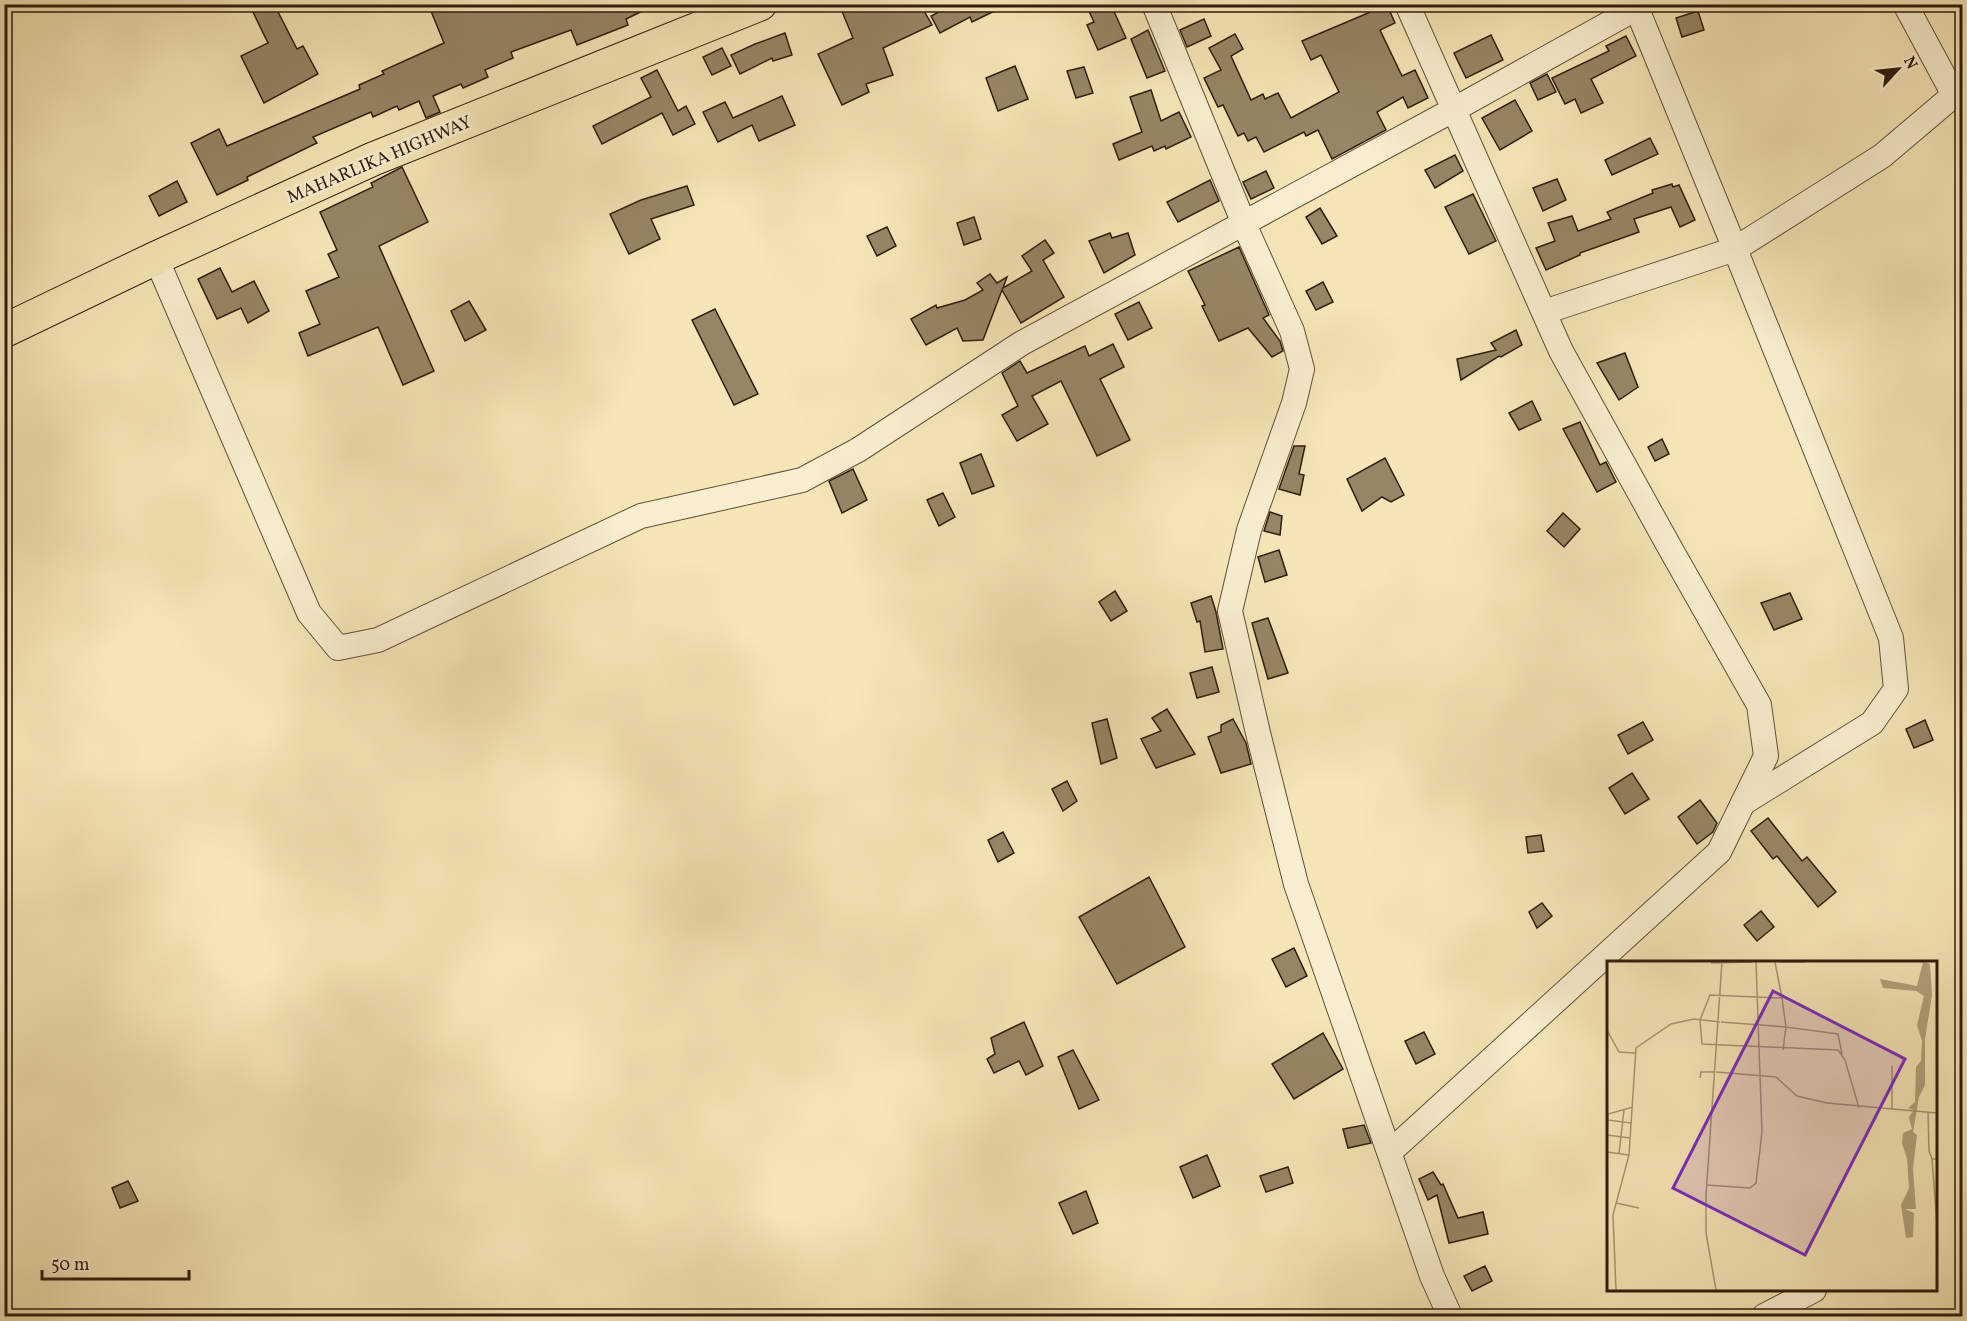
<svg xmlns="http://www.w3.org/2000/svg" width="1967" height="1321" viewBox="0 0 1967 1321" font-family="Vollkorn,serif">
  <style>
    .building { fill: #968665; stroke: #2f1d0d; stroke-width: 1.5 }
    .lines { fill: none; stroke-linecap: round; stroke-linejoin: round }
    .minor-casing { stroke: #614f38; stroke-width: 26 }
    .highway-casing { stroke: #2f1d0d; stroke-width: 35 }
    .minor { stroke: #f9efd0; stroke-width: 24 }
    .highway { stroke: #f6e6b7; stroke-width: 33 }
    .labels { text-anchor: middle; stroke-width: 5; stroke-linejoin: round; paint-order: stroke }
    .street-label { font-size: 18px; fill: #2f1d0d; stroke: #f9efd0 }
    .inset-road { fill: none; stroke: #a69673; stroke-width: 1.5 }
    .view { fill: #7b2cbf; fill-opacity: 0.15; stroke: #7b2cbf; stroke-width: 3 }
    .inset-edge { fill: none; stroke: #2f1d0d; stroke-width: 3 }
  </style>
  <rect width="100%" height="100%" fill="#f6e6b7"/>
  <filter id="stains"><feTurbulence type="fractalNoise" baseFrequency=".00333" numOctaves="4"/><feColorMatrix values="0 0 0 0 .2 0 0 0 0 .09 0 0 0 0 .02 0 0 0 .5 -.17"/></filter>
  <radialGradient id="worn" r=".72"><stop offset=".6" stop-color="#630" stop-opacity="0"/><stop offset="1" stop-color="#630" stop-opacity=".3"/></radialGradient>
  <g class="building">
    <polygon points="249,4 274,4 297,49 303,46 318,74 264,103 241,56 268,43"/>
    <polygon points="445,4 657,4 626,19 628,25 577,45 571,30 511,52 513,58 485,70 488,77 463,88 461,84 433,96 440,112 426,118 419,101 399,110 397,106 373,117 371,112 313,137 317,143 247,177 248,180 217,195 191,143 219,129 227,146 360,89 359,85 384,74 382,71 444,43 431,11"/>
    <polygon points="839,4 920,4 932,25 883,48 893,75 866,84 869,92 842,105 818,54 853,38"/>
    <polygon points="954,4 1009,4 972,22 970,17 940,33 931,16"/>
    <polygon points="1086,5 1111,5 1126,38 1098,50 1087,25 1094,22"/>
    <polygon points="1387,5 1395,23 1380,30 1402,76 1415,70 1428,98 1408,108 1403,97 1377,112 1386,130 1332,159 1318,130 1306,136 1304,132 1264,152 1256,137 1248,141 1244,133 1238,136 1223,105 1218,107 1204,78 1221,70 1209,48 1235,34 1243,49 1231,56 1251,100 1263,94 1265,99 1278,93 1291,118 1339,92 1321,55 1311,60 1302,41"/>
    <polygon points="1698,11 1704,30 1682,37 1676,18"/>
    <polygon points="1204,19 1211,36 1187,47 1180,30"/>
    <polygon points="1148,30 1165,71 1147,78 1131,39"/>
    <polygon points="785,33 792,55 773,61 772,58 740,74 731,55 755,44"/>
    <polygon points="1491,35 1503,60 1466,78 1454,53"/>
    <polygon points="1626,36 1636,56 1591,79 1603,103 1581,113 1575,99 1565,104 1552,78 1609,51 1606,46"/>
    <polygon points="722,48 731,66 712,75 703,57"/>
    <polygon points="1015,66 1028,99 998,111 986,78"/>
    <polygon points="1084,67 1093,93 1076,98 1067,71"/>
    <polygon points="657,70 678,111 686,106 695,124 673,135 662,113 602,144 593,126 651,97 641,78"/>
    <polygon points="1547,74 1556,92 1538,100 1530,83"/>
    <polygon points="1151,90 1161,121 1179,112 1191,137 1166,149 1165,146 1154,151 1152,146 1119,160 1113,144 1142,132 1130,97"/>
    <polygon points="782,96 795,125 759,141 752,125 718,142 703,112 725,102 733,118"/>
    <polygon points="1515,100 1532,131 1500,150 1482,118"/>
    <polygon points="1650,138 1658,154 1612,175 1605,160"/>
    <polygon points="1455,155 1463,171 1435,188 1425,170"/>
    <polygon points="402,167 428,222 379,246 434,371 403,385 378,327 308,356 299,333 320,324 306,291 339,277 328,254 337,250 320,212 373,187 371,183"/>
    <polygon points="1266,171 1274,188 1251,199 1243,182"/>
    <polygon points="1557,179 1566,200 1543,211 1533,188"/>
    <polygon points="1210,180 1219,201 1178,222 1167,202"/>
    <polygon points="177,181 187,202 159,216 149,196"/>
    <polygon points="1672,184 1673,187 1679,185 1695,220 1680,227 1671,207 1634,219 1639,232 1580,253 1580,255 1546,270 1536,248 1555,241 1548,223 1572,216 1578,231 1611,219 1607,212 1653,193 1652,190"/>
    <polygon points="687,186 694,205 651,219 660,239 629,254 610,214 641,200"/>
    <polygon points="1473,194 1496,241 1469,254 1445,207"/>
    <polygon points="1320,208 1337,236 1322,244 1306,217"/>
    <polygon points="974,217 981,239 964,245 957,223"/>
    <polygon points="887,227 896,246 877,256 867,236"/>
    <polygon points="1110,233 1112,238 1128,233 1135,255 1104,273 1089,241"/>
    <polygon points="1045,240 1054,253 1043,260 1064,297 1021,323 1002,290 983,340 963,341 957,328 926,345 911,319 936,305 937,308 965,300 983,290 977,283 990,274 997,283 1007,277 1003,288 1032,271 1022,256"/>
    <polygon points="1239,247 1269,315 1263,318 1280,341 1283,351 1272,357 1248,328 1219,341 1202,306 1205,305 1188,271"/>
    <polygon points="220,268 232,292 254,281 269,311 248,323 241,308 217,319 198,279"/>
    <polygon points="1323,282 1333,302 1316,310 1306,291"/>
    <polygon points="469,301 486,330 465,341 451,311"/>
    <polygon points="1139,302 1152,328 1128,340 1115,314"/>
    <polygon points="715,309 758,394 734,405 692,320"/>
    <polygon points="1516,330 1522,345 1501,357 1499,356 1461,380 1457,359 1496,350 1491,343"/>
    <polygon points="1113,344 1124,367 1100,379 1130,440 1097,456 1061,381 1032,396 1048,424 1017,441 1002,415 1018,406 1002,373 1020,361 1027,373 1085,346 1089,356"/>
    <polygon points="1625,353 1638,387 1619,400 1597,363"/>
    <polygon points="1532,401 1541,420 1519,430 1509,413"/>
    <polygon points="1580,422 1600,465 1606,462 1616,482 1597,492 1563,429"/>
    <polygon points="1662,439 1669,454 1655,461 1648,447"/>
    <polygon points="1294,446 1305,446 1299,474 1304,475 1300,495 1279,489"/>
    <polygon points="981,454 994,486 972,494 960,463"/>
    <polygon points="1385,458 1404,495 1391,502 1382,497 1362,511 1347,479"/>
    <polygon points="853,469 867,500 842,513 829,481"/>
    <polygon points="943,493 955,517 939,526 927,500"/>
    <polygon points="1270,512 1282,516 1280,535 1264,531"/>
    <polygon points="1563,513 1580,529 1564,547 1547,531"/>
    <polygon points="1279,550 1287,575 1265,582 1258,557"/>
    <polygon points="1115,591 1127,611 1111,621 1099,602"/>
    <polygon points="1790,593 1802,619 1774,630 1761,603"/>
    <polygon points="1211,596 1216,612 1223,649 1205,652 1200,621 1197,622 1191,603"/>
    <polygon points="1268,618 1288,673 1268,679 1252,623"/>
    <polygon points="1212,667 1219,692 1197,698 1190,673"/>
    <polygon points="1167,709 1195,754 1156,768 1141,739 1161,731 1152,718"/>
    <polygon points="1107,719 1117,758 1101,764 1092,723"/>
    <polygon points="1233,719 1246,743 1251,764 1221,773 1208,737 1221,732 1221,725"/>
    <polygon points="1925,720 1933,740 1914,748 1906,729"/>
    <polygon points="1643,722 1653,740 1628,754 1618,735"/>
    <polygon points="1632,773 1649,799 1625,814 1609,788"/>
    <polygon points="1067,781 1077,801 1063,811 1052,789"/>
    <polygon points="1700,800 1717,823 1713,832 1697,844 1678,817"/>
    <polygon points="1768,818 1802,861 1807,857 1836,892 1818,907 1777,856 1773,859 1751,831"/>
    <polygon points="1003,832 1014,853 998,862 988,840"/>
    <polygon points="1541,835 1544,851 1528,853 1526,837"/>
    <polygon points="1149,877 1185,947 1117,984 1079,917"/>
    <polygon points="1542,903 1552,916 1537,928 1529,912"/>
    <polygon points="1761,911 1774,927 1757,941 1744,925"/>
    <polygon points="1294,948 1307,976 1286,987 1272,959"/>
    <polygon points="1024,1022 1043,1066 1026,1075 1019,1061 994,1073 987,1059 995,1054 991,1038"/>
    <polygon points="1424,1032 1435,1054 1416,1064 1405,1041"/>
    <polygon points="1323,1033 1343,1069 1294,1099 1272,1064"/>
    <polygon points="1073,1050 1099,1100 1079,1109 1058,1057"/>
    <polygon points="1364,1125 1371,1143 1348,1148 1343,1129"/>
    <polygon points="1207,1155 1220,1186 1193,1198 1180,1167"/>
    <polygon points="1288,1167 1293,1183 1266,1192 1260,1176"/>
    <polygon points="1433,1172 1441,1185 1443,1184 1458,1218 1483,1212 1488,1234 1449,1243 1437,1195 1428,1200 1419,1179"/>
    <polygon points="128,1181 138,1201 120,1208 112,1188"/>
    <polygon points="1086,1191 1098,1223 1073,1234 1059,1203"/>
    <polygon points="1485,1266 1492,1281 1472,1291 1464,1276"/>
  </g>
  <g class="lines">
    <defs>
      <g id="minor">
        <polyline points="1154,4 1244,224 1292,331 1302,369 1294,403 1249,530 1230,611 1258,733 1296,884 1432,1276 1450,1316"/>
        <polyline points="1635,4 1735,249 1882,156 1954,95"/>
        <polyline points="1905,4 1954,95 1962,88"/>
        <polyline points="156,258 309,613 338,648 378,640 641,516 802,480 858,450 1022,343 1453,110 1644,4"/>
        <polyline points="1544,312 1735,249 1891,638 1896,689 1872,723 1743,803"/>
        <polyline points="1390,1152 1719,852 1766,756 1759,705 1670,548 1561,351 1407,4"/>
        <polyline points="1764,1316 1814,1290"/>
      </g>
      <polyline id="highway" points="4,331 156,258 373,159 760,4"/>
    </defs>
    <use href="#minor" class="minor-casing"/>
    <use href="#highway" class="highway-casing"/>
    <use href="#minor" class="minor"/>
    <use href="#highway" class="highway"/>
  </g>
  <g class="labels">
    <g class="street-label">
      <text transform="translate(379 159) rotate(-23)" y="6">MAHARLIKA HIGHWAY</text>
    </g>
  </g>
  <g transform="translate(1607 961)">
    <rect width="330" height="330" fill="#f6e6b7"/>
    <path d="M316,1L323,3L325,34L318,78V124L312,136L306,171L310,174L306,208L309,248H298L307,252L306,276L299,277L294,244L302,227L300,198L295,182L296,172L305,168L302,156L307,149L301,147L308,141L309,106L314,100L315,80L310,64L317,35L309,30L276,27L273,18L310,25Z" fill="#b2a27d"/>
    <path class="inset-road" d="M168,1L175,37L103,34L93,59L95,83L231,89L238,99L252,147M173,1H198M104,2L145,1M114,61L179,66L175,37M0,69L12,91L28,92M176,89L179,66L231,73L235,93M285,105V149M109,111L169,116L190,135L220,142L330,152M93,117L94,111H108M321,152L322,190L325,198H330M1,159L24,162M0,174L23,177M0,175L1,153L26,146M0,191L22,194M12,193L17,149M325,198L330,263M100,224L143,227L149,222L155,171L149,1M9,242L32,247M9,329L6,254L22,194L29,87L64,63L87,58L113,61M109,329L99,272V234L115,1"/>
    <path class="view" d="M166,30L298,98L198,294L66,227Z"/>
    <rect width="330" height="330" class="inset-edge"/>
  </g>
  <rect width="1967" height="1321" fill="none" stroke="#f6e6b7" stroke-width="24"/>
  <rect x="6" y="6" width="1955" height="1309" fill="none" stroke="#2f1d0d" stroke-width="3"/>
  <rect x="12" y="12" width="1943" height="1297" fill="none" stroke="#2f1d0d" stroke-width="1.5"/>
  <g transform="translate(1898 69) rotate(63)" stroke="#f9efd0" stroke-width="4.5" paint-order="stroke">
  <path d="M0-4.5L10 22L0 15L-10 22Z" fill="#2f1d0d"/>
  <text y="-9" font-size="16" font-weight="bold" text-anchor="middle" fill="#2f1d0d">N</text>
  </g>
  <path d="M42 1270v9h147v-9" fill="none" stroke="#2f1d0d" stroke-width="3"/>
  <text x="51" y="1270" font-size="18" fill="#2f1d0d" stroke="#f9efd0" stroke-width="4.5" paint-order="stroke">50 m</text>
  <rect width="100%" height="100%" filter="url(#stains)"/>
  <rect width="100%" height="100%" fill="url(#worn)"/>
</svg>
